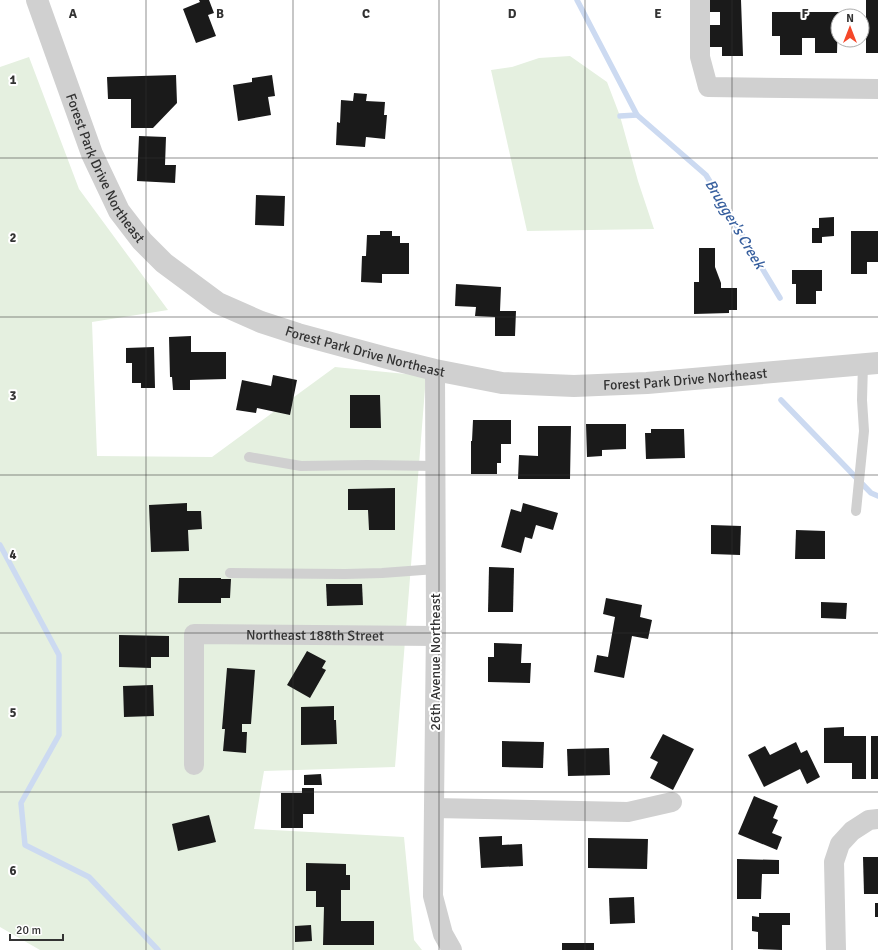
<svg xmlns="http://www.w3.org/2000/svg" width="878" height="950" viewBox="0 0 878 950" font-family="Signika,sans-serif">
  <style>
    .green { fill: #e5f0e0 }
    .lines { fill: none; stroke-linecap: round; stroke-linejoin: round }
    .stream { stroke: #ccdaf1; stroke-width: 5.5 }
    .building { fill: #1a1a1a }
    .service { stroke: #d0d0d0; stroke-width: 10 }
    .minor { stroke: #d0d0d0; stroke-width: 20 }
    .tertiary { stroke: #d0d0d0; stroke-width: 22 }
    .grid { fill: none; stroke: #333; stroke-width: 1; stroke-opacity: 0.55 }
    .labels { text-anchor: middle; stroke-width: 4; stroke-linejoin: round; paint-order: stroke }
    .street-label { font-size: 14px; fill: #333; stroke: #fff }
    .water-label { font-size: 15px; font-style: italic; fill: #375f9e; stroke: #fff }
    .grid-label { font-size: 13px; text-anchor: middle; font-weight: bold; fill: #333; stroke: #fff; stroke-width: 4; stroke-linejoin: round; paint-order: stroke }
  </style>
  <rect width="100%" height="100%" fill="#fff"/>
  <g class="green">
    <polygon points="570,56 607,82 620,116 638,181 654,229 527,231 491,70 512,67 539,58"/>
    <polygon points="29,57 79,189 168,310 92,322 97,456 212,457 335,367 426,376 395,767 264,771 254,829 404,837 414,940 422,950 40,950 0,927 0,67"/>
  </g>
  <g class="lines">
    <g class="stream">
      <polyline points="577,0 637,115 706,175 780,298"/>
      <polyline points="620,116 637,115"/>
      <polyline points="781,400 871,493 878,496"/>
      <polyline points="0,545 59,655 59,735 21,803 25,845 89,877 158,950"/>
    </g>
  </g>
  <g class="building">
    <polygon points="199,0 209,0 214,13 208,15 216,36 196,43 183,9 200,2"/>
    <polygon points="705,0 741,0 743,56 722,56 722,47 705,47 705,25 720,25 720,12 705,12"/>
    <rect x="866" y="0" width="12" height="53"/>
    <polygon points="772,12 844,12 844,16 838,16 837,53 815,53 815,38 802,38 802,55 780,55 780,36 772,36"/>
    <polygon points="176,75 177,103 153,128 131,128 131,99 108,99 107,77"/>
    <polygon points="272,75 275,96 268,97 271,115 238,121 233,85 252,82 252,78"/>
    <polygon points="354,93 367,94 366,101 385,102 384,115 387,115 385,139 366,137 365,147 336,145 337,122 340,123 341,100 353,101"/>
    <polygon points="139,136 166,137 165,165 176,165 175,183 137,181"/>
    <polygon points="256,195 285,196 284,226 255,225"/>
    <polygon points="834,217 834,236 822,237 822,243 812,243 812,228 819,228 819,218"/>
    <polygon points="380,231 392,231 392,236 400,236 400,243 409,243 409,274 382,274 382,283 361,282 362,256 366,256 367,235 380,235"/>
    <polygon points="851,231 878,231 878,262 867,262 867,274 851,274"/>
    <polygon points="699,248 715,248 715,267 721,283 721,288 737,288 737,310 729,310 729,313 694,314 694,282 699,282"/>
    <polygon points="792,270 822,270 822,291 816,291 816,304 796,304 796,284 792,284"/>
    <polygon points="456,284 501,287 500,311 516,311 515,336 495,336 495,317 475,316 476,307 455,306"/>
    <polygon points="191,336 191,352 226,352 226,379 190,380 190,390 173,390 172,377 170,377 169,337"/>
    <polygon points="154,347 155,388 141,388 141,383 132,383 132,363 126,363 126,348"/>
    <polygon points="273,375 297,380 290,415 257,408 256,413 236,410 242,380 271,386"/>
    <polygon points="350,395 380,395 381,428 350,428"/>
    <polygon points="473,420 511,420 511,444 501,444 501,463 497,463 497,474 471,474 471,441 472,441"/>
    <polygon points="586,424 626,424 626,449 602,450 602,456 587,457"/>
    <polygon points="538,426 571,426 570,479 518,479 519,455 538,456"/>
    <polygon points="651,429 684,429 685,458 646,459 645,433 651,433"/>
    <polygon points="395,488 395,530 369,530 368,510 348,510 348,489"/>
    <polygon points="187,503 187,511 201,511 202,529 188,530 189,551 151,552 149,505"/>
    <polygon points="523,503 558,513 553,530 536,525 532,539 525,537 521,553 501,547 511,509 521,512"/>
    <polygon points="711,525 741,526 740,555 711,554"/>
    <polygon points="796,530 825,531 825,559 795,559"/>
    <polygon points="489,567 514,568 513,612 488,612"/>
    <polygon points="179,578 221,578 221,579 231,579 230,598 221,598 221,603 178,603"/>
    <polygon points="326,584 362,584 363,605 327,606"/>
    <polygon points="606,598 642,605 640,617 652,620 648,639 632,636 624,678 594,672 597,655 608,657 615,617 603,614"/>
    <polygon points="821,602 847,603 846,619 821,618"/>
    <polygon points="119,635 169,636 169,657 151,657 151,668 119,667"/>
    <polygon points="494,643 522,644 521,663 531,663 530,683 488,682 488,657 494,657"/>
    <polygon points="307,651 326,661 322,668 326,670 310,698 287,685"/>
    <polygon points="227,668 255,670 251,724 242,724 242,732 247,732 246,753 223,751 225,729 222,729"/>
    <polygon points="153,685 154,716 124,717 123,686"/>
    <polygon points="334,706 334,720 336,720 337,744 301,745 301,707"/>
    <polygon points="844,727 844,736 866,736 866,779 852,779 852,763 824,763 824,728"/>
    <polygon points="663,734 694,749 673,790 650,778 658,762 650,758"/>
    <rect x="871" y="736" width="7" height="43"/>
    <polygon points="502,741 544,742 543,768 502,767"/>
    <polygon points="796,742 801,753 807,750 820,777 807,784 800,769 764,787 748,755 765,746 770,755"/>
    <polygon points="609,748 610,775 568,776 567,749"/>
    <polygon points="321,774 322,785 304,785 304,775"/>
    <polygon points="302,788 314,788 314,814 303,814 303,828 281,828 281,793 302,793"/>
    <polygon points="754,796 778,806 773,818 778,820 772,833 782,837 777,850 738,834"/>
    <polygon points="209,815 216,842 178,851 172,824"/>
    <polygon points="502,836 502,845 522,844 523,866 481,868 479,837"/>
    <polygon points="588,838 648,839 647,869 588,868"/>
    <polygon points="863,857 878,857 878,894 864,894"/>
    <polygon points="737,859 779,860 779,874 762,874 761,899 737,899"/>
    <polygon points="306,863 346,864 346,875 350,875 350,890 341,890 341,921 374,921 374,945 323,945 324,907 316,907 316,891 306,891"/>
    <polygon points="634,897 635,923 610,924 609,898"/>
    <rect x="875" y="903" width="3" height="14"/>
    <polygon points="759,913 790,913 790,925 782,925 782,950 758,949 758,932 752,931 752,916 759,917"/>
    <polygon points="311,925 312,941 295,942 295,926"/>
    <rect x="562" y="943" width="32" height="7"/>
  </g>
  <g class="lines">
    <g class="service">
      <polyline points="249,457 301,466 367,465 436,466"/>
      <polyline points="856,511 864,431 862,400 863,364"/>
      <polyline points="230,573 345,574 382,573 436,569"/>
    </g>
    <g class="minor">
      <polyline points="700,0 700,57 708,87 878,89"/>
      <polyline points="435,370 436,626 433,896 443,934 452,950"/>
      <path id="s1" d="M194,765V634L436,636"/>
      <polyline points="434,808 628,812 672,802"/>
      <polyline points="836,950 834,862 840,844 852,831 869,820 878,819"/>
    </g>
    <path class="tertiary" id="s2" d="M37,0L92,154L119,211L142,241L164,263L218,303L261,322L298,334L387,358L435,370L502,383L574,386L647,383L878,363"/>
  </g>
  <path class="grid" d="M146,0V950M293,0V950M439,0V950M585,0V950M732,0V950M0,158H878M0,317H878M0,475H878M0,633H878M0,792H878"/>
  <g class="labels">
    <g class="street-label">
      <text dy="5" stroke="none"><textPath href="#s2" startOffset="182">Forest Park Drive Northeast</textPath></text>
      <text dy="5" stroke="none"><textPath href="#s2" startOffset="518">Forest Park Drive Northeast</textPath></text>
      <text dy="5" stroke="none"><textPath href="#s2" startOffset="842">Forest Park Drive Northeast</textPath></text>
      <text dy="5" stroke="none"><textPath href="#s1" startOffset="252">Northeast 188th Street</textPath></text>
      <text transform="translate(435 662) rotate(-90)" y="5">26th Avenue Northeast</text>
    </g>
    <g class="water-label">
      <text transform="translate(735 224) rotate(59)" y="5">Brugger's Creek</text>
    </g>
  </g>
  <g class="grid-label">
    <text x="73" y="18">A</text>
    <text x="220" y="18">B</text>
    <text x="366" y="18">C</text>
    <text x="512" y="18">D</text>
    <text x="658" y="18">E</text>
    <text x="805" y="18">F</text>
    <text x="13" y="84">1</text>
    <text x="13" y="242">2</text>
    <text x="13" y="400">3</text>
    <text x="13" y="559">4</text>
    <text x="13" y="717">5</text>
    <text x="13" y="875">6</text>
  </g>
  <g transform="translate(850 28)"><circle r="19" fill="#ffffff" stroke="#adadad"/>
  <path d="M0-3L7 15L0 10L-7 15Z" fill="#f54729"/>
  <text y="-6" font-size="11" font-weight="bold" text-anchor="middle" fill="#333333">N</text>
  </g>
  <path d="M10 934v6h53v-6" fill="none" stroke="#333333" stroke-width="2"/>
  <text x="16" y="934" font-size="12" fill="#333333" stroke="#ffffff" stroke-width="3" paint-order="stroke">20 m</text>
</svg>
